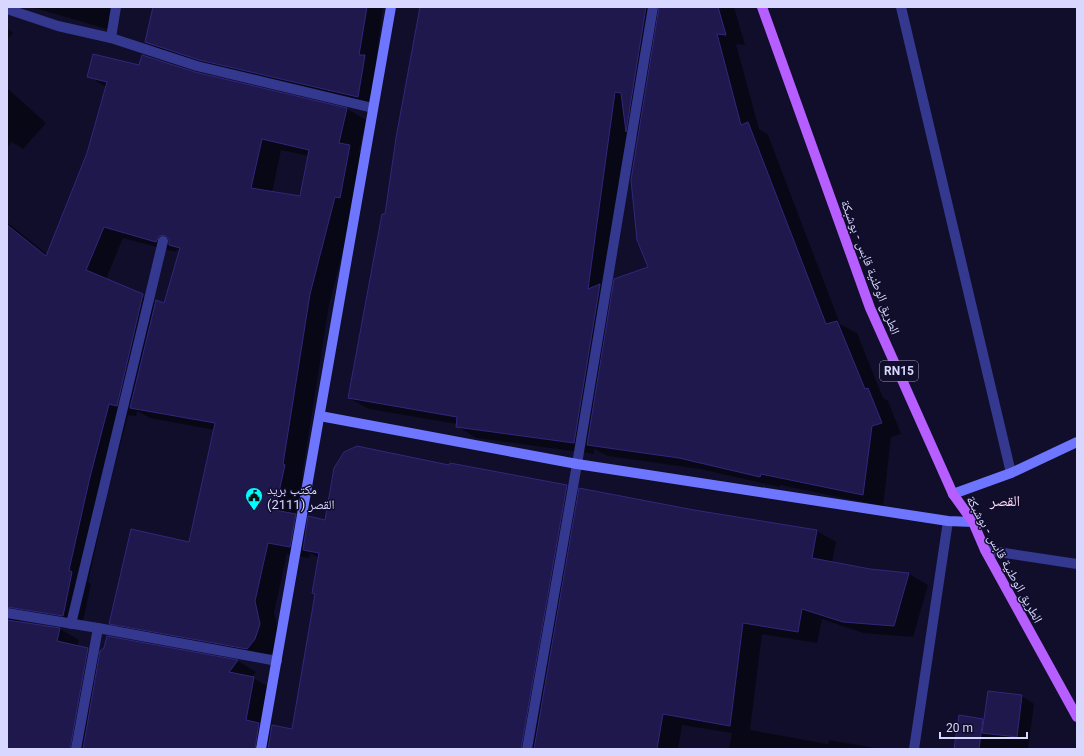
<svg xmlns="http://www.w3.org/2000/svg" width="1084" height="756" viewBox="0 0 1084 756" font-family="Roboto,'Noto Naskh Arabic',sans-serif">
  <style>
    .shadow { fill: #0007; fill-rule: evenodd }
    .building { fill: #1e184d; stroke: #31277c; fill-rule: evenodd }
    .lines { fill: none; stroke-linecap: round; stroke-linejoin: round }
    .street { stroke: #34388e; stroke-width: 10 }
    .secondary { stroke: #6e76ff; stroke-width: 10 }
    .primary { stroke: #b65eff; stroke-width: 10 }
    .labels { text-anchor: middle; stroke-width: 3; stroke-linejoin: round; paint-order: stroke }
    .shield { fill: #100e2a; stroke: #9c9bbf; stroke-width: 1 }
    .shield-label { font-size: 12px; font-weight: bold; fill: #d8d7ff }
    .street-label { font-size: 13px; fill: #d8d7ff; stroke: #100e2a }
    .poi-label { font-size: 13px; fill: #d8d7ff; stroke: #100e2a; text-anchor: start }
    .quarter-label { font-size: 15px; fill: #ffd9f4; stroke: #100e2a }
  </style>
  <rect width="100%" height="100%" fill="#100e2a"/>
  <g class="shadow">
    <polygon points="31,7 120,7 114,31"/>
    <polygon points="154,7 383,7 376,62 381,66 374,105 216,69 162,51 146,42"/>
    <path d="M421,7H734L745,45L736,44L759,129L768,135L840,324L857,333L883,398L888,401L901,434L891,437L883,506L780,485V487L700,469L608,456L594,449V454L476,438L457,426V424L369,409L349,398L386,215ZM631,134L639,139L650,267L613,293L609,290Z"/>
    <polygon points="7,28 13,33 7,40"/>
    <path d="M140,66L195,73L347,109L366,120L359,151L369,157L354,207L329,305L302,476L303,477L295,515L308,523L326,521L450,466L566,486L579,494L817,531L836,542L832,563L870,570L909,574L928,585L913,637L863,633L822,619L817,643L762,634L750,730L828,744L829,740L881,749H729L732,733L682,725L678,749H7V222L48,255L88,153L106,87L88,76ZM281,150L309,156L301,197L272,193ZM123,238L176,252L177,249L181,251L164,305L156,303L106,279ZM137,411L150,418L215,430L190,544L111,623L130,634L267,659L274,650L279,636L274,612L287,554L309,558L310,553L319,558L316,594L293,731H272L265,728L272,689L252,677L256,672L238,661L107,637L105,649L100,656L87,649L78,646L79,640L60,629L20,623L21,619L82,626L91,584L88,582L109,488L128,415L136,416Z"/>
    <polygon points="7,88 46,123 23,149 12,142 7,148"/>
    <polygon points="1022,696 1034,704 1028,749 955,749 960,716 985,721"/>
  </g>
  <g class="building">
    <polygon points="153,7 367,7 359,55 365,55 358,97 199,60 145,42"/>
    <polygon points="420,7 646,7 626,132 621,93 615,92 588,289 600,284 574,443 456,427 457,417 348,398 382,214 385,214 396,138"/>
    <polygon points="659,7 718,7 726,35 717,34 741,125 748,122 826,324 837,321 865,389 868,388 882,423 872,426 863,495 761,474 760,477 679,458 587,445 614,279 648,267 637,240 631,180"/>
    <path d="M93,54L139,65L142,55L195,72L347,108L339,143L350,145L340,198L335,197L310,294L283,464L285,465L275,510L296,514L290,547L268,543L255,601L260,624L255,639L247,649L109,624L131,529L189,542L215,423L130,408L156,300L164,303L180,248L169,245V239L164,235L159,236L156,242L104,227L86,270L143,294L117,406L109,404L90,477L69,570L72,572L63,616L7,607V225L46,256L87,153L107,82L87,77ZM262,139L309,150L300,196L251,188Z"/>
    <polygon points="357,446 449,465 450,463 567,485 521,749 268,749 272,725 292,729 315,594 312,593 319,553 303,550 308,516 325,520 334,468 344,452"/>
    <polygon points="579,488 694,510 817,530 812,558 870,569 909,573 894,626 843,622 802,609 798,632 743,623 730,726 663,714 657,749 534,749"/>
    <polygon points="7,620 60,628 57,641 88,648 70,749 7,749"/>
    <polygon points="107,636 238,660 229,672 254,677 246,720 259,723 255,749 83,749 100,651 104,648"/>
    <polygon points="988,691 1022,695 1017,737 982,733"/>
    <polygon points="959,715 983,719 979,749 954,749"/>
  </g>
  <g class="lines">
    <g class="street">
      <polyline points="901,7 1011,473"/>
      <polyline points="7,9 58,26 111,38 197,66 373,108"/>
      <polyline points="111,38 116,7"/>
      <polyline points="985,550 1077,564"/>
      <polyline points="7,613 98,628 277,661"/>
      <polyline points="71,624 163,241"/>
      <polyline points="76,749 98,628"/>
      <polyline points="527,749 577,464 653,7"/>
      <polyline points="914,749 948,521"/>
    </g>
    <g class="secondary">
      <polyline points="320,416 577,464 948,521 973,522"/>
      <polyline points="953,494 1011,473 1077,442"/>
      <polyline points="261,749 391,7"/>
    </g>
    <polyline class="primary" points="762,7 870,308 953,494 973,522 985,550 1077,717"/>
  </g>
  <defs>
    <symbol id="civic-pin" viewBox="-11 -11 22 30"><path d="M0 17L-7.5 6A9.5 9.5 0 1 1 7.5 6Z" fill="#03faff" stroke="#100e2a"/><path d="M-.6-6.5H3V-4.5H.6V-3L4-1V1h2V6H-6V1h2V-1L-.6-3ZM-1.2 2.5V6h2.4V2.5Z" fill="#111"/></symbol>
  </defs>
  <g fill-rule="evenodd">
    <use href="#civic-pin" x="244" y="486" width="20" height="27"/>
  </g>
  <g class="labels">
    <rect class="shield" x="880" y="361" width="38" height="20" rx="3"/>
    <g class="shield-label">
      <text x="899" y="375">RN15</text>
    </g>
    <g class="street-label">
      <text transform="translate(871 267) rotate(69)" y="5">الطريق الوطنية قابس - بوشبكة</text>
      <text transform="translate(1005 559) rotate(61)" y="5">الطريق الوطنية قابس - بوشبكة</text>
    </g>
    <g class="poi-label">
      <text x="267" y="494">مكتب بريد<tspan x="267" dy="15">القصر (2111)</tspan></text>
    </g>
    <g class="quarter-label">
      <text x="1005" y="506">القصر</text>
    </g>
  </g>
  <rect width="1084" height="756" fill="none" stroke="#d8d7ff" stroke-width="16"/>
  <path d="M940 732v6h87v-6" fill="none" stroke="#d8d7ff" stroke-width="2"/>
  <text x="946" y="732" font-size="12" fill="#d8d7ff" stroke="#100e2a" stroke-width="3" paint-order="stroke">20 m</text>
</svg>
